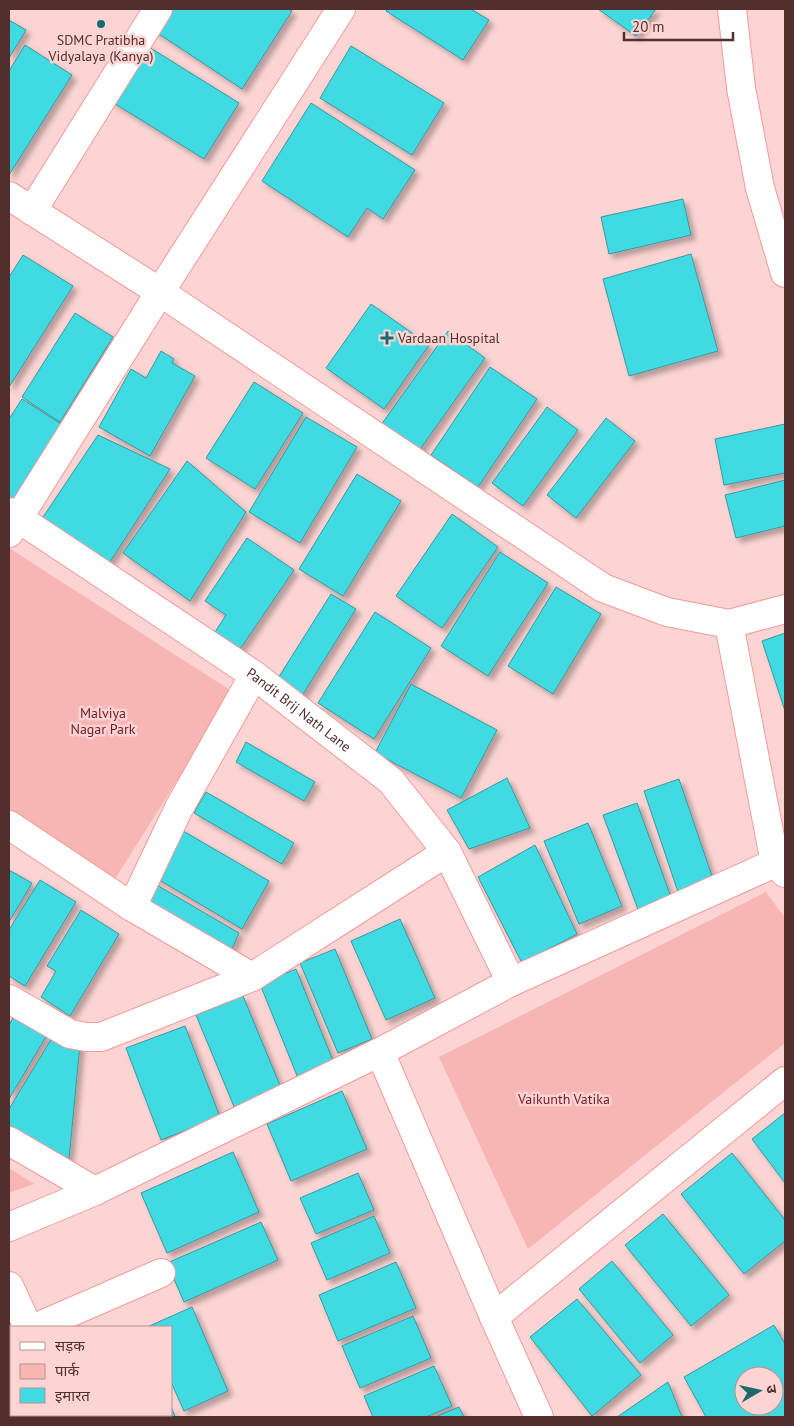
<svg xmlns="http://www.w3.org/2000/svg" width="794" height="1426" viewBox="0 0 794 1426" font-family="'PT Sans','Noto Sans Devanagari',sans-serif">
  <style>
    .green { fill: #f7b5b3 }
    .building { fill: #40dae3; stroke: #3a979c; fill-rule: evenodd; filter: url(#shadow) }
    .lines { fill: none; stroke-linecap: round; stroke-linejoin: round }
    .minor-casing { stroke: #f49b99; stroke-width: 30 }
    .minor { stroke: #fff; stroke-width: 28 }
    .poi-dot { fill: #1c696d; stroke: #fbd4d3; stroke-width: 2 }
    .labels { text-anchor: middle; stroke-width: 5; stroke-linejoin: round; paint-order: stroke }
    .poi-label { font-size: 14px; fill: #522e2d; stroke: #fbd4d3 }
    .street-label { font-size: 14px; fill: #522e2d; stroke: #fbd4d3 }
    .park-label { font-size: 14px; fill: #741a23; stroke: #fbd4d3 }
  </style>
  <defs>
    <filter id="shadow"><feDropShadow dx="4.5" dy="4.5" stdDeviation="2.5" flood-color="#0004"/></filter>
  </defs>
  <rect width="100%" height="100%" fill="#fbd4d3"/>
  <g class="green">
    <polygon points="9,548 233,692 115,879 9,811"/>
    <polygon points="766,892 785,918 785,1043 528,1249 439,1057"/>
    <polygon points="9,1168 34,1184 9,1193"/>
  </g>
  <g class="building">
    <polygon points="162,9 288,9 292,11 242,89 150,28"/>
    <polygon points="388,9 471,9 489,20 463,60 386,11"/>
    <polygon points="598,9 656,9 636,36"/>
    <polygon points="9,20 26,30 9,58"/>
    <polygon points="144,44 239,103 204,159 109,100"/>
    <polygon points="25,45 72,75 9,175 9,71"/>
    <polygon points="351,46 444,103 412,155 320,98"/>
    <polygon points="311,103 415,170 383,219 367,208 348,237 262,181"/>
    <polygon points="683,199 691,235 609,254 601,217"/>
    <polygon points="691,254 718,351 629,376 603,279"/>
    <polygon points="23,255 73,286 9,387 9,277"/>
    <polygon points="371,304 429,345 384,409 326,368"/>
    <polygon points="75,313 113,337 60,422 22,397"/>
    <polygon points="448,331 485,358 418,452 381,425"/>
    <polygon points="161,351 174,359 172,363 195,376 150,456 99,427 131,369 146,378"/>
    <polygon points="490,367 537,399 478,487 431,455"/>
    <polygon points="254,382 303,413 255,489 206,458"/>
    <polygon points="22,399 66,427 15,510 9,506 9,419"/>
    <polygon points="547,407 578,430 523,506 492,483"/>
    <polygon points="306,417 357,447 300,543 249,512"/>
    <polygon points="606,418 635,441 576,518 547,495"/>
    <polygon points="785,424 785,473 724,485 715,439"/>
    <polygon points="98,435 170,469 108,565 41,520"/>
    <polygon points="187,461 246,512 190,601 123,553"/>
    <polygon points="357,474 401,501 343,596 299,569"/>
    <polygon points="785,480 785,526 736,538 725,495"/>
    <polygon points="452,514 498,547 442,628 396,596"/>
    <polygon points="247,538 294,570 240,649 215,632 226,615 205,601"/>
    <polygon points="500,552 548,583 488,676 441,646"/>
    <polygon points="556,587 601,614 553,694 508,666"/>
    <polygon points="331,594 356,609 300,699 275,683"/>
    <polygon points="375,612 431,648 374,739 318,703"/>
    <polygon points="785,633 785,711 762,641"/>
    <polygon points="411,684 497,730 461,798 375,753"/>
    <polygon points="246,742 315,782 304,801 236,762"/>
    <polygon points="507,778 530,828 469,849 447,810"/>
    <polygon points="679,779 713,879 678,892 644,791"/>
    <polygon points="206,792 294,843 282,864 194,813"/>
    <polygon points="637,803 672,900 639,912 603,815"/>
    <polygon points="588,823 622,906 579,924 544,841"/>
    <polygon points="178,828 269,881 242,929 151,875"/>
    <polygon points="535,845 577,934 522,963 478,877"/>
    <polygon points="9,870 32,883 9,922"/>
    <polygon points="40,880 76,902 25,986 9,976 9,930"/>
    <polygon points="150,881 239,933 230,953 143,900"/>
    <polygon points="81,910 119,934 70,1016 41,997 56,971 47,966"/>
    <polygon points="400,919 435,998 386,1020 351,941"/>
    <polygon points="335,949 372,1039 338,1053 300,963"/>
    <polygon points="296,969 334,1063 298,1078 260,984"/>
    <polygon points="243,996 282,1090 235,1109 196,1015"/>
    <polygon points="14,1016 47,1035 9,1099 9,1025"/>
    <polygon points="185,1026 220,1117 161,1140 126,1048"/>
    <polygon points="55,1033 80,1044 69,1159 9,1136 9,1109"/>
    <polygon points="342,1091 367,1149 291,1181 267,1124"/>
    <polygon points="785,1113 785,1183 752,1139"/>
    <polygon points="233,1152 259,1212 167,1253 141,1193"/>
    <polygon points="732,1153 785,1220 785,1241 744,1274 681,1194"/>
    <polygon points="358,1173 374,1210 316,1234 300,1198"/>
    <polygon points="663,1214 729,1295 691,1326 625,1245"/>
    <polygon points="374,1216 390,1253 327,1280 311,1243"/>
    <polygon points="261,1222 278,1260 184,1302 167,1263"/>
    <polygon points="612,1261 673,1335 640,1363 579,1289"/>
    <polygon points="396,1262 416,1308 338,1341 319,1295"/>
    <polygon points="577,1299 641,1375 592,1416 530,1337"/>
    <polygon points="192,1307 228,1391 184,1411 171,1382 171,1327 147,1327"/>
    <polygon points="413,1316 431,1358 360,1388 342,1346"/>
    <path d="M774,1325L785,1344V1417H706L684,1377ZM744,1376H774V1406H744Z"/>
    <polygon points="434,1366 452,1406 426,1417 373,1417 364,1396"/>
    <polygon points="668,1382 682,1417 617,1417"/>
    <polygon points="171,1407 175,1416 172,1417 130,1417 129,1415 171,1415"/>
    <polygon points="459,1407 464,1417 435,1417"/>
    <polygon points="53,1415 121,1415 123,1417 54,1417"/>
  </g>
  <g class="lines">
    <defs>
      <g id="minor">
        <polyline points="732,9 741,88 760,188 785,273"/>
        <polyline points="9,196 160,292 603,588 667,612 729,624 785,609"/>
        <polyline points="32,211 158,9"/>
        <path id="s1" d="M9,512L254,675L391,781L447,852L511,982"/>
        <polyline points="9,533 160,292 341,9"/>
        <polyline points="729,624 775,863 785,873"/>
        <polyline points="9,825 132,907 179,808 254,675"/>
        <polyline points="132,907 252,977 447,852"/>
        <polyline points="9,999 70,1034 86,1037 101,1037 252,977"/>
        <polyline points="380,1052 494,1317 539,1417"/>
        <polyline points="9,1141 95,1191"/>
        <polyline points="9,1227 95,1191 380,1052 511,982 775,863"/>
        <polyline points="9,1286 28,1327"/>
        <polyline points="494,1317 785,1081"/>
        <polyline points="37,1327 161,1273"/>
        <polyline points="9,1340 11,1339"/>
      </g>
    </defs>
    <use href="#minor" class="minor-casing"/>
    <use href="#minor" class="minor"/>
  </g>
  <g class="poi-dot">
    <circle cx="101" cy="24" r="5"/>
    <path d="M384.5 330.5h5v5h5v5h-5v5h-5v-5h-5v-5h5z"/>
  </g>
  <g class="labels">
    <g class="poi-label">
      <text x="101" y="45">SDMC Pratibha<tspan x="101" dy="16">Vidyalaya (Kanya)</tspan></text>
      <text x="398" y="343" text-anchor="start">Vardaan Hospital</text>
    </g>
    <g class="street-label">
      <text dy="5" stroke="none"><textPath href="#s1" startOffset="351">Pandit Brij Nath Lane</textPath></text>
    </g>
    <g class="park-label">
      <text x="103" y="718">Malviya<tspan x="103" dy="16">Nagar Park</tspan></text>
      <text x="564" y="1104">Vaikunth Vatika</text>
    </g>
  </g>
  <rect width="794" height="1426" fill="none" stroke="#522e2d" stroke-width="20"/>
  <rect x="10" y="1326" width="162" height="90" fill="#fbd4d3" stroke="#b79291"/>
  <rect x="20" y="1342" width="25" height="8" fill="#ffffff" stroke="#b79291"/>
  <text x="55" y="1351" font-size="15" fill="#522e2d">सड़क</text>
  <rect x="20" y="1364" width="25" height="15" fill="#f7b5b3" stroke="#b79291"/>
  <text x="55" y="1376" font-size="15" fill="#522e2d">पार्क</text>
  <rect x="20" y="1388" width="25" height="15" fill="#40dae3" stroke="#b79291"/>
  <text x="55" y="1401" font-size="15" fill="#522e2d">इमारत</text>
  <g transform="translate(759 1391) rotate(81)"><circle r="24" fill="#fbd4d3" stroke="#b79291"/>
  <path d="M0-4L9 19L0 12L-9 19Z" fill="#1c696d"/>
  <text y="-8" font-size="14" font-weight="bold" text-anchor="middle" fill="#522e2d">उ</text>
  </g>
  <path d="M624 32v8h109v-8" fill="none" stroke="#522e2d" stroke-width="2.5"/>
  <text x="632" y="32" font-size="15" fill="#522e2d" stroke="#fbd4d3" stroke-width="4" paint-order="stroke">20 m</text>
</svg>
